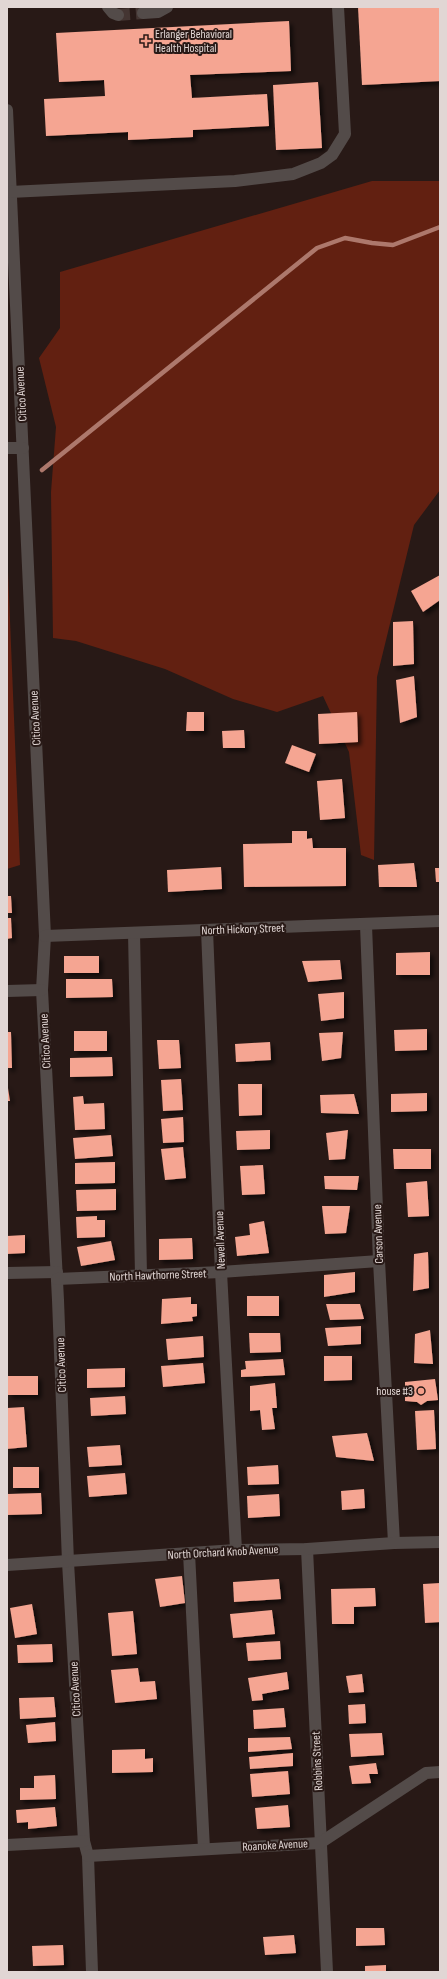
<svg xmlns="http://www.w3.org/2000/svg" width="447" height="1979" viewBox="0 0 447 1979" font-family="'Sofia Sans Condensed',sans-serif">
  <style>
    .green { fill: #622011 }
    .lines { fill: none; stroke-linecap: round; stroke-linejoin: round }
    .stream { stroke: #ad786c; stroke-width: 4.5 }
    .building { fill: #f5a592; filter: url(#shadow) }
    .minor-tunnel { stroke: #443532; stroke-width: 12; stroke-dasharray: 12 6; stroke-linecap: butt }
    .minor { stroke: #534b49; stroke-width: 12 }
    .poi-dot { fill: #f49e89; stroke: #281916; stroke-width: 1.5 }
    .labels { text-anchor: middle; stroke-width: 4; stroke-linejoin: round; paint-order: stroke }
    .poi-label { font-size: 12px; fill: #e1d6d4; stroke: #281916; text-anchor: start }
    .street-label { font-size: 12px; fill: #e1d6d4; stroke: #281916 }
  </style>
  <defs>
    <filter id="shadow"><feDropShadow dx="3.5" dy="3.5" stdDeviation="2" flood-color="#0009"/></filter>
  </defs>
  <rect width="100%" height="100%" fill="#281916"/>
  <g class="green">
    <polygon points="372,181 440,181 440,490 414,525 377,677 374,860 361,855 349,752 323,696 277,712 233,699 165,669 76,641 53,638 51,492 56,427 39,358 60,328 60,272"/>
    <polygon points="7,547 20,865 7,869"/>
  </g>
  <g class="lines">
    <polyline class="stream" points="42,470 317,248 345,238 372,243 393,245 440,227"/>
  </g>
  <g class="building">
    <polygon points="358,7 440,7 440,81 362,85"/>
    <polygon points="289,21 291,71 190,75 192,98 267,94 269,126 193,130 193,137 128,140 128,132 46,136 44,99 105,96 104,80 59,82 56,33"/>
    <polygon points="318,82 322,148 276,150 273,85"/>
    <polygon points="440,575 440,600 423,612 411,591"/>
    <polygon points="413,621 414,664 393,666 393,622"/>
    <polygon points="414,676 417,717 400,723 396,680"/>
    <polygon points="187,712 204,712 204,731 186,731"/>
    <polygon points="357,712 358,742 319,744 318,714"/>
    <polygon points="244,730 245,748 223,748 222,731"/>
    <polygon points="292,745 316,754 309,772 285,763"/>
    <polygon points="342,779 345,818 320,820 317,781"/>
    <polygon points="292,831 307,831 307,839 312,838 313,848 346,848 346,886 244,887 243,844 292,843"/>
    <polygon points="414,863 417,887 379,887 378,865"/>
    <polygon points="221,867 222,889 168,892 167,870"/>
    <polygon points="435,868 440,868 440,882 436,882"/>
    <polygon points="7,896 11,896 12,913 7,913"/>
    <polygon points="7,918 11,918 12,938 7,939"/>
    <polygon points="430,952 430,975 396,975 396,953"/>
    <rect x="64" y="956" width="35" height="17"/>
    <polygon points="340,960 342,979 308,982 302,961"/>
    <polygon points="66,979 112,979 113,997 66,998"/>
    <polygon points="344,992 344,1018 321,1021 318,994"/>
    <polygon points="427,1029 427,1050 395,1051 394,1030"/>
    <rect x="74" y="1031" width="33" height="20"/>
    <polygon points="7,1032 11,1032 12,1068 7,1068"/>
    <polygon points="343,1032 341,1058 322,1061 319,1033"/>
    <polygon points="157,1040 179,1040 181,1068 159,1069"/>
    <polygon points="270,1042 271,1060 236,1062 235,1044"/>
    <polygon points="112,1057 113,1076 70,1077 70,1058"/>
    <polygon points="181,1079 183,1110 163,1111 161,1080"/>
    <polygon points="7,1082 10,1101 7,1101"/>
    <polygon points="238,1084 262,1084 262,1115 239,1116"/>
    <polygon points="427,1093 427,1111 391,1112 391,1094"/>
    <polygon points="354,1094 359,1114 321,1113 320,1095"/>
    <polygon points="83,1096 84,1104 104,1103 105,1129 75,1130 73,1097"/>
    <polygon points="183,1117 184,1142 163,1143 161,1119"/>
    <polygon points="270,1130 270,1149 237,1150 236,1131"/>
    <polygon points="348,1130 345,1159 329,1160 326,1133"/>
    <polygon points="111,1135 113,1156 75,1159 73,1138"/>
    <polygon points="183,1147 186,1178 165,1180 161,1149"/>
    <polygon points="393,1149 431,1149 431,1169 394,1169"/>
    <polygon points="115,1162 115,1183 75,1184 75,1163"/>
    <polygon points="263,1165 265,1194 242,1195 240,1166"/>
    <polygon points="324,1176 359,1176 357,1190 325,1189"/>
    <polygon points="427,1181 429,1216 408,1217 406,1183"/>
    <polygon points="116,1189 116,1210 77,1211 76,1190"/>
    <polygon points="322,1206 350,1206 346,1233 325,1234"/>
    <polygon points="97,1216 97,1220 105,1220 105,1237 77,1238 76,1217"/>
    <polygon points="264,1221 269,1253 237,1256 235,1237 250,1235 249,1224"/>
    <polygon points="25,1235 25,1253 7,1254 7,1236"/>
    <polygon points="192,1238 193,1259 159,1260 159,1239"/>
    <polygon points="111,1241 115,1260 81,1266 77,1247"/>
    <polygon points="428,1252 429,1288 413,1291 414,1254"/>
    <polygon points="355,1272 355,1292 324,1297 324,1275"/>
    <rect x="247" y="1296" width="32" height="20"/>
    <polygon points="191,1297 191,1304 197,1304 197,1316 192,1317 193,1321 161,1324 162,1299"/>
    <polygon points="326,1304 360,1304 364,1319 330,1320"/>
    <polygon points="361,1326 361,1344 328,1346 325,1328"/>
    <polygon points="430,1330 433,1364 414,1363 415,1334"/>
    <polygon points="249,1333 280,1333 281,1352 250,1353"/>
    <polygon points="203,1336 204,1357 168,1360 166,1339"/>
    <polygon points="324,1356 352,1356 352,1380 324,1381"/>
    <polygon points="283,1359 285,1375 241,1377 241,1370 246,1369 245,1361"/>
    <polygon points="203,1363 205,1383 163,1387 161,1366"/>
    <polygon points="125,1368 125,1387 87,1388 87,1369"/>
    <rect x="8" y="1376" width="30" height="19"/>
    <polygon points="435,1379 438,1400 427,1401 421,1405 417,1402 405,1401 405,1382"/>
    <polygon points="275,1383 277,1408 272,1408 275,1429 262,1430 260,1410 250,1411 250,1386"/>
    <polygon points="125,1396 126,1414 91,1416 90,1398"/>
    <polygon points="24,1407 27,1447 7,1449 7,1408"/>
    <polygon points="434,1410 436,1449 417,1450 415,1411"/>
    <polygon points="367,1433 374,1461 336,1457 332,1436"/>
    <polygon points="120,1445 122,1465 89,1467 87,1447"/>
    <polygon points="278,1465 279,1484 248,1485 247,1467"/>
    <rect x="13" y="1467" width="26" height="21"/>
    <polygon points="125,1473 127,1494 89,1497 87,1476"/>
    <polygon points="364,1489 365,1508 342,1510 341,1491"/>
    <polygon points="41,1493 42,1514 7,1515 7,1494"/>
    <polygon points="279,1494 280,1516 248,1518 247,1496"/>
    <polygon points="182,1576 185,1603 160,1607 155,1579"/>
    <polygon points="279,1579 281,1599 234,1602 233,1582"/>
    <polygon points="440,1583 440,1622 425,1623 423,1584"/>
    <polygon points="375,1588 376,1606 354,1607 354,1624 332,1624 331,1589"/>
    <polygon points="32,1604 37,1634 15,1638 10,1608"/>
    <polygon points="272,1610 275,1634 233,1638 230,1614"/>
    <polygon points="133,1611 137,1654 112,1656 108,1613"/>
    <polygon points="280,1641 281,1659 248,1661 246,1643"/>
    <polygon points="52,1644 53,1662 18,1663 17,1645"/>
    <polygon points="138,1668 140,1682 155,1681 157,1699 115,1703 111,1670"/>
    <polygon points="287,1672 289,1689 262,1694 263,1700 252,1701 248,1678"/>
    <polygon points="362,1674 364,1692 349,1693 346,1676"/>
    <polygon points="54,1697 56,1717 20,1719 19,1698"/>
    <polygon points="365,1704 366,1723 349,1724 348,1705"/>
    <polygon points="284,1708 286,1727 254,1729 253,1710"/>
    <polygon points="55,1722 56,1741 28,1743 26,1725"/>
    <polygon points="382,1733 384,1755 351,1757 349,1734"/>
    <polygon points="290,1737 292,1749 248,1752 248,1738"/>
    <polygon points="145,1749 145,1759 153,1758 153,1772 112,1773 112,1750"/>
    <polygon points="293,1753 293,1766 250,1769 249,1757"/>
    <polygon points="376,1763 378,1774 369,1774 371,1783 352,1784 349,1766"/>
    <polygon points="288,1771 290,1794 252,1797 250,1774"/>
    <polygon points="55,1775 56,1799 20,1800 20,1788 34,1788 34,1776"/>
    <polygon points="288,1805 290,1827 257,1829 255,1808"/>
    <polygon points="55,1807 57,1826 28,1829 28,1822 17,1823 16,1810"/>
    <polygon points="356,1928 384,1928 385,1945 356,1946"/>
    <polygon points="294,1935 296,1953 265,1955 263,1937"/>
    <polygon points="63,1945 64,1965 33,1966 32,1946"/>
    <polygon points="386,1965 386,1972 365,1972 365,1966"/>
  </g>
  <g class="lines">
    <polyline class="minor-tunnel" points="118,15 143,13"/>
    <g class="minor">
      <polyline points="108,7 113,13 118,15"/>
      <polyline points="143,13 158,12 167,7"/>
      <polyline points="7,110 45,936 42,990 58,1300 68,1562 84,1841 88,1856 92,1972"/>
      <polyline points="10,192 235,181 293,174 321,163 332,155 345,134 338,7"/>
      <polyline points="7,448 23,448"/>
      <polyline points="366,925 379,1261 394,1543"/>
      <polyline points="207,930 221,1272 236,1550"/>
      <polyline points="134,933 141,1275"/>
      <polyline points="45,936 440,921"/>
      <polyline points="7,991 42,990"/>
      <polyline points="7,1273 57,1272"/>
      <polyline points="57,1279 221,1272 379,1261"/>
      <polyline points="307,1549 327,1972"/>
      <polyline points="189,1553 204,1849"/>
      <polyline points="7,1565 236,1550 307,1549 394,1543 440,1542"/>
      <polyline points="7,1845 84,1841"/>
      <polyline points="88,1856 320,1843 426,1773 440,1772"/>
    </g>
  </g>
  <g class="poi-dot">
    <path d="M144 35h4v4h4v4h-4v4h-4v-4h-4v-4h4z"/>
    <circle cx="421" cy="1391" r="4"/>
  </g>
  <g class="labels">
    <g class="poi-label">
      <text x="155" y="38">Erlanger Behavioral<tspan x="155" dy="14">Health Hospital</tspan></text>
      <text x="413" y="1395" text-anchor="end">house #3</text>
    </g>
    <g class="street-label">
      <text transform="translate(21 394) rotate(-93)" y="4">Citico Avenue</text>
      <text transform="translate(35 718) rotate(-93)" y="4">Citico Avenue</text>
      <text transform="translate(243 929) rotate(-2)" y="4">North Hickory Street</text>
      <text transform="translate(45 1041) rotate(-93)" y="4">Citico Avenue</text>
      <text transform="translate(378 1234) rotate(-92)" y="4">Carson Avenue</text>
      <text transform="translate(220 1240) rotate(-92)" y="4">Newell Avenue</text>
      <text transform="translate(158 1275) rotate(-2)" y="4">North Hawthorne Street</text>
      <text transform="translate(61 1365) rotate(-92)" y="4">Citico Avenue</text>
      <text transform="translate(223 1552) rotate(-3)" y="4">North Orchard Knob Avenue</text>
      <text transform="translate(75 1689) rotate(-93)" y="4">Citico Avenue</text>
      <text transform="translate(317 1761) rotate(-93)" y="4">Robbins Street</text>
      <text transform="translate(275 1845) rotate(-3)" y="4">Roanoke Avenue</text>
    </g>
  </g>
  <rect width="447" height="1979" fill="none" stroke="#e1d6d4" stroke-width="16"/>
</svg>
